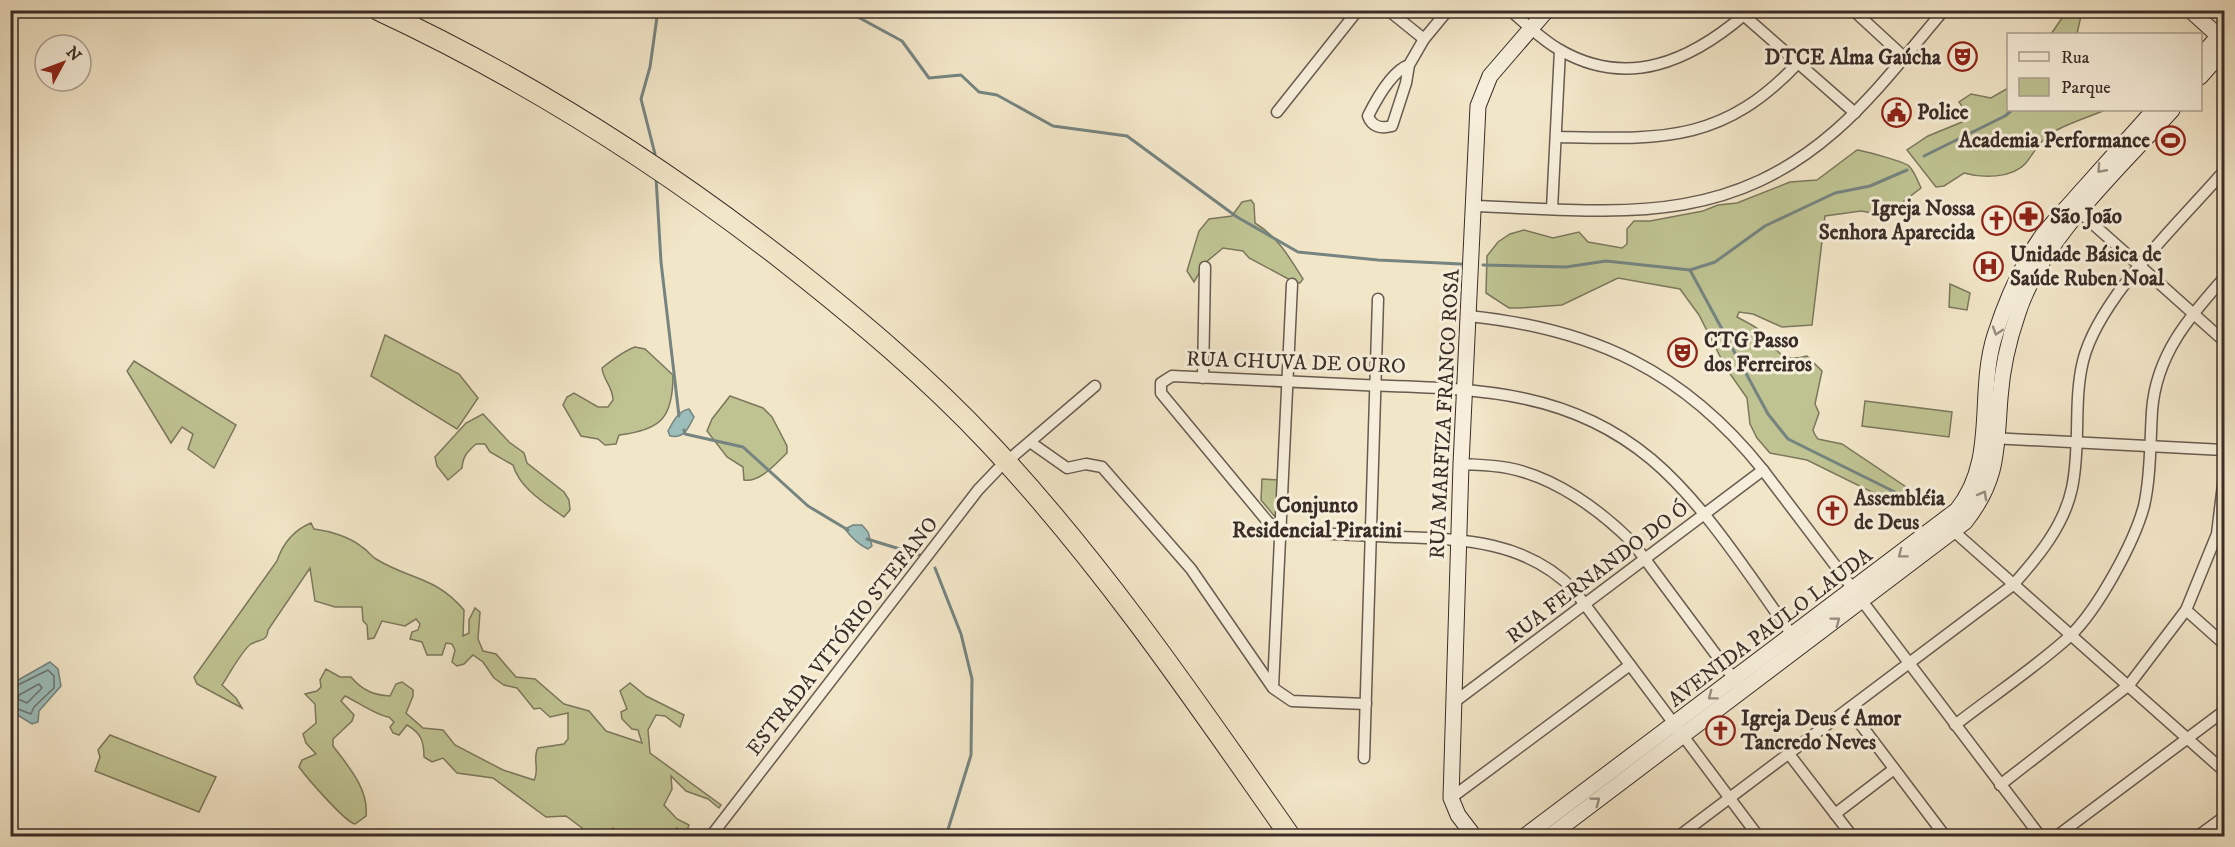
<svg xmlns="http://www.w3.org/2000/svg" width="2235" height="847" viewBox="0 0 2235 847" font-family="'IM FELL DW Pica',serif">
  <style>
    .green { fill: #bfc392; stroke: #7c785d; stroke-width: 1.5 }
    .water { fill: #9cbebb; stroke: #758480; stroke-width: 1.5 }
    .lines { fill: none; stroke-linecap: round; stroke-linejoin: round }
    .shore { stroke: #6b7672; stroke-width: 1.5 }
    .stream { stroke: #758480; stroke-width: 3 }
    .street-casing { stroke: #685b50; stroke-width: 13 }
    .secondary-casing { stroke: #3a2d28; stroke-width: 17 }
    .highway-casing { stroke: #3a2d28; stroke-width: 22 }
    .street { stroke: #f7efdb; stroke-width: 10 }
    .secondary { stroke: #f7efdb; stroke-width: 15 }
    .highway { stroke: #f2e6c8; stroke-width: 20 }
    .oneway { stroke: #988e82 }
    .labels { text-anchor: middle; stroke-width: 6; stroke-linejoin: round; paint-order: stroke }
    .poi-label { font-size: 21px; font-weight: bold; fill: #3a2d28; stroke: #f7efdb; text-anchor: start }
    .street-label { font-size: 21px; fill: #3a2d28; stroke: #f7efdb }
    .neighbourhood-label { font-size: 22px; font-weight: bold; fill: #3a2d28; stroke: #f7efdb }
  </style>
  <rect width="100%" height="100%" fill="#f2e6c8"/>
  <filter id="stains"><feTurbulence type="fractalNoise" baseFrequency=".00333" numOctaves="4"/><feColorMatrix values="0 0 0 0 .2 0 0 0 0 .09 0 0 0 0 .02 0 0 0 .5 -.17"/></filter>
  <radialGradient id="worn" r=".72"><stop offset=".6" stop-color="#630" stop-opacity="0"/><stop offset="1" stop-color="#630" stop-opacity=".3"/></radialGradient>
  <g class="green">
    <polygon points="2071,10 2082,11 2077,34 2051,34 2066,12"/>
    <path d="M2008,88V110H2105C2089,117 2072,122 2057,130C2041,138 2036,150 2026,163C2012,179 1981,178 1964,173L1944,186L1936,187L1907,150L1928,136L1967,120L1966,112L1959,102L1971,94L1991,98Z"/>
    <path d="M1857,150C1865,151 1905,162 1909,166C1914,171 1918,181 1921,188L1900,204L1878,214L1861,211L1825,216L1812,325L1782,327L1753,314L1739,312L1737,317C1744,321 1751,324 1758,329C1777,347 1777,364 1807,356L1822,371L1815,404L1819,413L1813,430L1815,435L1818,439L1842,444L1909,489L1912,503L1898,505L1807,460L1770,453L1757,438L1750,424L1747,398L1726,368L1699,315L1680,289L1618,278L1562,305L1519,308H1509L1486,293L1487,256L1498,242L1510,234L1524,230L1553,238L1579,232L1588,242L1622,248L1627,244V229L1634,221H1650L1703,211L1718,205L1737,203L1790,182L1817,180Z"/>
    <path d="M1251,200L1254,204L1255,223C1277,236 1290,258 1303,279L1300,283L1294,282L1249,258L1243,251L1223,248L1205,263L1194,282L1187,271L1199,231L1209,219L1232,216L1242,202Z"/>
    <polygon points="1950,284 1970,293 1967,310 1949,307"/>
    <polygon points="385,335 459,374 478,398 457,429 371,376"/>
    <path d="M635,347L645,349L673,375C673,418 661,430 619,435L616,444L605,445L598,439L581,436L563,405L567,397L574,393L598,407H608L613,400C613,387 603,380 602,368C612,360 624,351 635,347Z"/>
    <polygon points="134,361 236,425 214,468 188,449 193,434 182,427 171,443 127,371"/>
    <path d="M730,396L763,408L772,417L787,446V453C776,463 760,483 744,480L743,467L727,457L707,431L712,419Z"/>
    <polygon points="1865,401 1952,412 1949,437 1862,426"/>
    <path d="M483,414L509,442L524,453L527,463L564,492L569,500L570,510L564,517C545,503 520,489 513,465L490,452L485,444H476C467,452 463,456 462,468L448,480L437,466L435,457L466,423Z"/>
    <polygon points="1262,479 1278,480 1276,518 1261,500"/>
    <path d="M311,523L314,529C330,531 350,537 362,547C367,550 371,556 376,559C410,580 435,576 464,610L463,636L469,633V620L475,608L480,612L478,639L483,651L496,654L516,677L535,679L564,704L589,711L606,731L642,743L638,730L632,729L622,719L621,712L627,709L620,691L630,683L646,696L684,715L680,727L665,716L656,715L648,730L650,753L721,805L719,808L708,799L686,791L671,776L672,789L664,805L677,819L689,825L687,831L681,834L677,828L668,836H613L616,833L613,828L603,836H588L582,828L566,816L546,817L493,778L457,773L443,758L432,762L424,757C424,741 421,733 407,725L399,735L393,733L390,727L394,722L389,717C379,717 356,701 345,696L341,701L354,715L352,721L333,739V746C348,766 369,789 366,816L355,824C345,822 307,778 299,767L302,760L316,754L306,743L303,734L316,723L315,704L305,694L317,691L321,687L320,680L326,669L340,677H351C362,690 373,695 390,696L396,684L402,682L413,690V696L406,713L423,728L443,730L455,745L503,770L534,780C540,770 532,758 538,748L564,744L568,739V713L550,717L540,708L534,709L517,688L504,685L494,678L483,662L473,655L464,664L457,666L452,662L455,650L452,644L446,643L442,655H427L422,642L410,639L412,632L418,630L420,624L416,619L405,626L382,621L374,638L368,639L367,625L363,621L362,607H335L315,601L310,568L268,630C267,642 260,639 251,644C242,650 229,675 222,685L236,698L242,708L197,684L194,677L277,561C283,543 294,530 311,523Z"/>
    <polygon points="110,735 216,777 199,812 95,771 100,757 98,750"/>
  </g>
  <g class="water">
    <path d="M689,409L694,417C688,428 685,439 670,436L668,431C673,422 678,411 689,409Z"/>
    <path d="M853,525H862L868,532L872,546L868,549C859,545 851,537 845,529Z"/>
    <polygon points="50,662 58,669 61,686 39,711 38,722 32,724 11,711 11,684"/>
  </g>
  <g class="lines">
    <g class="shore">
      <polygon points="39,684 42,688 27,703 18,699 19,695"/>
      <polyline points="10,689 48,670 54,676 54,688 34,707 31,714 10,706"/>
    </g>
    <g class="stream">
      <polyline points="826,10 830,15 856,16 902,41 929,78 961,75 979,92 997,95 1053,126 1127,136 1237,217 1298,252 1378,260 1461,264"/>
      <polyline points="655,154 641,99 650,67 658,10"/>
      <polyline points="1924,156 2005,116 2012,110"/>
      <polyline points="656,177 661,262 679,416"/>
      <polyline points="1483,265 1566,267 1606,261 1690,270 1715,262 1765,226 1835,193 1870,186 1907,170"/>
      <polyline points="1690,270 1768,414 1788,439 1905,497"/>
      <polyline points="684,430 685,434 743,447 808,506 848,530"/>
      <polyline points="867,539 923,556"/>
      <polyline points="935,568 961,634 972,679 971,755 946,836"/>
    </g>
    <defs>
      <g id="street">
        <polyline points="1388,10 1424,39"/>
        <path d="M1510,10C1526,24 1542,40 1560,50C1628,89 1690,61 1744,15"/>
        <polyline points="1853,10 1904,57"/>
        <polyline points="1740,12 1855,113"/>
        <path d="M1409,65C1392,71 1376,100 1368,116C1372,127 1381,129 1392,126L1406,83L1409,65L1424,39L1448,10"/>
        <polyline points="1277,112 1358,10"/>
        <path d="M1557,137C1661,139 1722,144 1798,63"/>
        <path d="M1474,206C1612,211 1723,229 1835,131C1875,96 1909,51 1944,10"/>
        <polyline points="2075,208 2224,341"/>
        <polyline points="1552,209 1560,50"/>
        <path d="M1469,316C1594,329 1684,371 1763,470L2040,836"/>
        <polyline points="1203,378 1205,267"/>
        <polyline points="1991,438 2224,450"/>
        <polyline points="1030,442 1067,468 1086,464 1102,467 1191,569 1273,688 1292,701 1366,704"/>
        <path d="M1461,464C1477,465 1493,465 1508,468C1555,477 1600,510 1633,543L1737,683"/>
        <polyline points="1949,527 2224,771"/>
        <polyline points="2186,610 2224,644"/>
        <polyline points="1273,687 1292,284"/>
        <polyline points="1453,703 1763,470"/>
        <polyline points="1849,709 1945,836"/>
        <path d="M1955,725C1992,696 2035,668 2070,636C2098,609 2134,543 2144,506C2151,475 2150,442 2152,411C2156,355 2189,317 2224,278"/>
        <polyline points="1789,754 1852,836"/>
        <polyline points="1364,758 1378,299"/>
        <polyline points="2000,785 2129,685 2186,610 2217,534 2224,476"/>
        <polyline points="1451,798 1630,665"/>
        <polyline points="1835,814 1894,769"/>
        <polyline points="711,836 978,490 998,469 1095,386"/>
        <path d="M1679,836L2013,585C2038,557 2064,526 2072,488C2081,446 2073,402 2083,361C2099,297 2181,221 2224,171"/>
        <path d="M1758,836L1574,590C1525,540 1462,539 1395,537C1357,535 1319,533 1281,532L1268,522L1161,393V383L1172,376C1236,379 1299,382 1363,385C1468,389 1565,387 1651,459C1706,505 1752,580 1795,639"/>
        <polyline points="2057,836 2224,711"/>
        <polyline points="2198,836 2224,817"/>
      </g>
      <g id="secondary">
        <polyline points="2190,10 2224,41"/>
        <polyline points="2200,57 2224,30"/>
        <polyline points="2200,77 2224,50"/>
        <polyline points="1474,836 1458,815 1451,798 1461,464 1478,106 1490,76 1547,10"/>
        <path d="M1525,836L1957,510C1998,459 1976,394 1995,335C2006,301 2021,266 2042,236C2053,222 2066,209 2078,195C2103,167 2129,138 2154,110"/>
        <path d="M1550,836L1965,522C1999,479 1996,449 2000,398C2002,369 2009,339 2018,313C2042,238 2120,168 2172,110"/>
      </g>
      <path id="highway" d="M378,10C524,78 661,165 788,264C859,320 927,377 989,443C1101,562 1197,703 1290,836"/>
    </defs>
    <use href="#street" class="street-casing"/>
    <use href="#secondary" class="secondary-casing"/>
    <use href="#highway" class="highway-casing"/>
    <use href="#street" class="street"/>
    <use href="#secondary" class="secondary"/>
    <use href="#highway" class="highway"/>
  </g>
  <defs><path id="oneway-chevron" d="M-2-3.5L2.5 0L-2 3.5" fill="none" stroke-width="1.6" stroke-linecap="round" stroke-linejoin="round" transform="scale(1.5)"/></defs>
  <g class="oneway">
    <use href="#oneway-chevron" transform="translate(2101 169) rotate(132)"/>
    <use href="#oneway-chevron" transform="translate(1997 331) rotate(108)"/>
    <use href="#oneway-chevron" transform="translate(1983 495) rotate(-61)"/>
    <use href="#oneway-chevron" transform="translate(1902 554) rotate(143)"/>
    <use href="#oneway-chevron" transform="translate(1836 621) rotate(-37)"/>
    <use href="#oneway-chevron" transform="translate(1712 696) rotate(143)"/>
    <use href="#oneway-chevron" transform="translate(1596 801) rotate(-37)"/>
  </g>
  <defs>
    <symbol id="theatre-ring" viewBox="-11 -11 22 22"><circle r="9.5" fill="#f7efdb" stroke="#8f2418" stroke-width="1.5"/><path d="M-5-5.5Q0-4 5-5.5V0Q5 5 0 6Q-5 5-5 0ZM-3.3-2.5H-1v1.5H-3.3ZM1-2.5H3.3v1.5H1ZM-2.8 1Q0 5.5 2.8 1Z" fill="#8f2418"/></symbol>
    <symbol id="civic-ring" viewBox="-11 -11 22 22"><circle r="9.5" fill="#f7efdb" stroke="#8f2418" stroke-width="1.5"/><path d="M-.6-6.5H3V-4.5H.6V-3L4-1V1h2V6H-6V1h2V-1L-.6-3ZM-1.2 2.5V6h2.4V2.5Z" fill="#8f2418"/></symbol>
    <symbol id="stadium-ring" viewBox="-11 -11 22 22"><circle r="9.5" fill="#f7efdb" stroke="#8f2418" stroke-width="1.5"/><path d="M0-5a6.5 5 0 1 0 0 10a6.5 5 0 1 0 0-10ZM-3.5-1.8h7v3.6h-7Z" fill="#8f2418"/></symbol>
    <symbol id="pharmacy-ring" viewBox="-11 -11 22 22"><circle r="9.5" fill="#f7efdb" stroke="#8f2418" stroke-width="1.5"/><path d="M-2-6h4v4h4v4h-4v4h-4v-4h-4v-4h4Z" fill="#8f2418"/></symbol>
    <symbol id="church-ring" viewBox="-11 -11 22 22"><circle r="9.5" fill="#f7efdb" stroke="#8f2418" stroke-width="1.5"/><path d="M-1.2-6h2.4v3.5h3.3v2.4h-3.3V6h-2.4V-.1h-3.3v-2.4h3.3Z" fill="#8f2418"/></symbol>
    <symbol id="hospital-ring" viewBox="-11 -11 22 22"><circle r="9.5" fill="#f7efdb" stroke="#8f2418" stroke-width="1.5"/><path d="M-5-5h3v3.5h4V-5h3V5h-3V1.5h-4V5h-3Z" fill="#8f2418"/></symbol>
  </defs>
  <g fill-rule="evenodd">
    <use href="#theatre-ring" x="1946" y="40" width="33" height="33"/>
    <use href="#civic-ring" x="1880" y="96" width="33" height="33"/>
    <use href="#stadium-ring" x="2154" y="124" width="33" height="33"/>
    <use href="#pharmacy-ring" x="2012" y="200" width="33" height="33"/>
    <use href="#church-ring" x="1980" y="204" width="33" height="33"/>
    <use href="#hospital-ring" x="1972" y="250" width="33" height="33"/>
    <use href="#theatre-ring" x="1666" y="336" width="33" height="33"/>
    <use href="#church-ring" x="1816" y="494" width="33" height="33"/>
    <use href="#church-ring" x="1704" y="714" width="33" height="33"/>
  </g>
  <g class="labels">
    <g class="poi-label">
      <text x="1941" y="64" text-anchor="end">DTCE Alma Gaúcha</text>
      <text x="1917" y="119">Police</text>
      <text x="2150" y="147" text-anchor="end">Academia Performance</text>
      <text x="1975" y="215" text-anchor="end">Igreja Nossa<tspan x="1975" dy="24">Senhora Aparecida</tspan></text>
      <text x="2050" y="223">São João</text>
      <text x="2010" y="261">Unidade Básica de<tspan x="2010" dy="24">Saúde Ruben Noal</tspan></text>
      <text x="1704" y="347">CTG Passo<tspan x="1704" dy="24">dos Ferreiros</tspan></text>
      <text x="1854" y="505">Assembléia<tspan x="1854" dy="24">de Deus</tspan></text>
      <text x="1741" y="725">Igreja Deus é Amor<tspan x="1741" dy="24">Tancredo Neves</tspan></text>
    </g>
    <g class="street-label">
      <text transform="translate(1296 362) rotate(2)" y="7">RUA CHUVA DE OURO</text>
      <text transform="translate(1444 414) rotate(-87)" y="7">RUA MARFIZA FRANCO ROSA</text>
      <text transform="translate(1597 572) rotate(-37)" y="7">RUA FERNANDO DO Ó</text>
      <text transform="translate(1770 627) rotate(-37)" y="7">AVENIDA PAULO LAUDA</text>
      <text transform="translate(842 636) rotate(-52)" y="7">ESTRADA VITÓRIO STEFANO</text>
    </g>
    <g class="neighbourhood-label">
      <text x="1317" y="512">Conjunto<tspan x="1317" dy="25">Residencial Piratini</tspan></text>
    </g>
  </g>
  <rect width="2235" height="847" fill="none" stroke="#f2e6c8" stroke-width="36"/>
  <rect x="12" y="12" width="2211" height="823" fill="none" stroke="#3a2d28" stroke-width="3"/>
  <rect x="18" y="18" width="2199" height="811" fill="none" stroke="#3a2d28" stroke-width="1.5"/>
  <rect x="2007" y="33" width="195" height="78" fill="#f7efdb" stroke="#aba193" stroke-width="1.5"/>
  <rect x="2019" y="52" width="30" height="9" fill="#f7efdb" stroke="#aba193" stroke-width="1.5"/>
  <text x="2061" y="63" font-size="18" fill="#3a2d28">Rua</text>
  <rect x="2019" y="78" width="30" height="18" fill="#bfc392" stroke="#aba193" stroke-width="1.5"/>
  <text x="2061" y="93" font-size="18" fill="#3a2d28">Parque</text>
  <g transform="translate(63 63) rotate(49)"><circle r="28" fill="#f7efdb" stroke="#aba193" stroke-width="1.5"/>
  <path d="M0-4.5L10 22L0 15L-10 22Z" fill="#8f2418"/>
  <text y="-9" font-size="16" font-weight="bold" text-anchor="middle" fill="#3a2d28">N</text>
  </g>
  <rect width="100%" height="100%" filter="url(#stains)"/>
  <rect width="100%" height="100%" fill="url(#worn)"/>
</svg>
